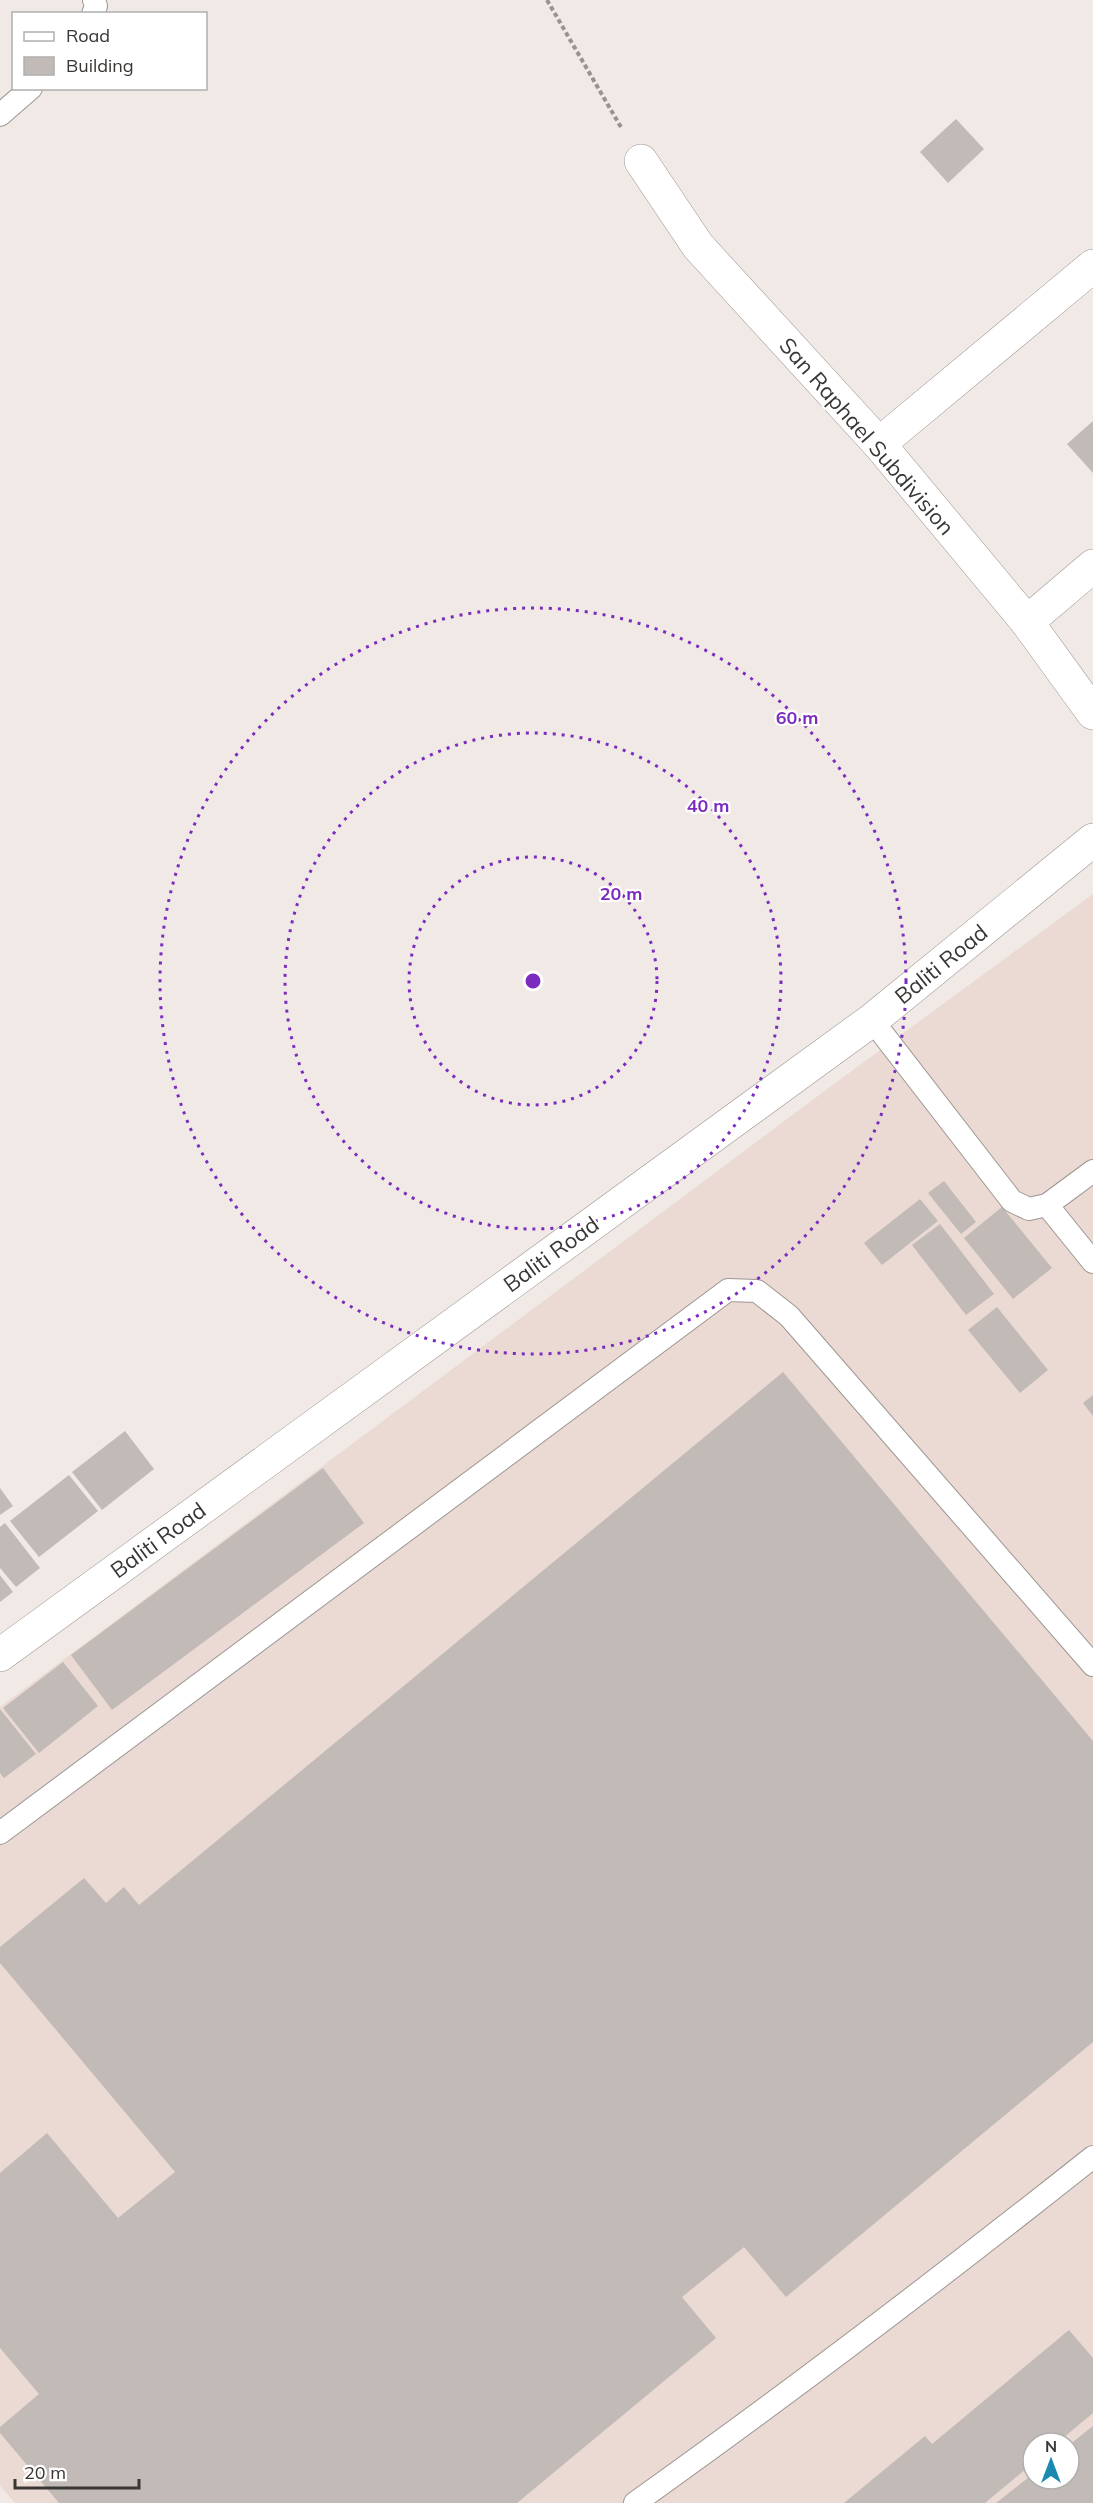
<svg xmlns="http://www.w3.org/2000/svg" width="1093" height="2503" viewBox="0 0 1093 2503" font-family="Mulish,sans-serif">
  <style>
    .built { fill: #eadad3; fill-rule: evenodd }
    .building { fill: #c2bab6 }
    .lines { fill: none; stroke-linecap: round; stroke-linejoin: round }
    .lane-casing { stroke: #9d9692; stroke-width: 24 }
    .street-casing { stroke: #9d9692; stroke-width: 34 }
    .secondary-casing { stroke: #9d9692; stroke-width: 34 }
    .path { stroke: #989390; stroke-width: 4; stroke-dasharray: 4.5 3; stroke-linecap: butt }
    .lane { stroke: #fff; stroke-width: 22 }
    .street { stroke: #fff; stroke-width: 33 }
    .secondary { stroke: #fff; stroke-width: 33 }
    .ring { fill: none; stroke: #7b2cbf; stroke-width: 3; stroke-dasharray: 3 6 }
    .labels { text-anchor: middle; stroke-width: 4.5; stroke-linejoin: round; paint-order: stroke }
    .street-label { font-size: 22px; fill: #393634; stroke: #fff }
    .centre { fill: #7b2cbf; stroke: #fff; stroke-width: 3 }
    .ring-label { font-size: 18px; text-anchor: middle; font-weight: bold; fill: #7b2cbf; stroke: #fff; stroke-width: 4.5; stroke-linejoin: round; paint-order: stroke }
  </style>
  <rect width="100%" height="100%" fill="#f1e9e5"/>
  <path class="built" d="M1093,894V2503H15L0,2486V1707L838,1081ZM1033,2443H1069V2479H1033Z"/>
  <g class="building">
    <polygon points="956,119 984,149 948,183 920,152"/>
    <polygon points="1093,421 1093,473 1067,444"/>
    <polygon points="944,1181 976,1222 961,1234 928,1193"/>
    <polygon points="920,1199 938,1221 882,1265 864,1243"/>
    <polygon points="1002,1207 1052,1268 1013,1299 964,1238"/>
    <polygon points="940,1224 994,1294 966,1315 912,1245"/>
    <polygon points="997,1307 1048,1370 1020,1393 968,1330"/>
    <polygon points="783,1372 1093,1741 1093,2042 786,2297 744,2247 682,2297 716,2338 517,2503 59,2503 0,2433 0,2427 39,2394 0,2348 0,2173 47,2133 118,2218 175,2172 0,1963 0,1947 84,1878 106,1903 124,1887 139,1905"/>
    <polygon points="1093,1395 1093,1416 1083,1403"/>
    <polygon points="125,1431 154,1469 102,1510 72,1472"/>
    <polygon points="323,1468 364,1523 112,1710 71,1655"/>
    <polygon points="69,1475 98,1511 39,1557 10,1521"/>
    <polygon points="0,1488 13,1506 0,1515"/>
    <polygon points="5,1523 40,1568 16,1587 0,1568 0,1527"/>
    <polygon points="0,1575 13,1592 0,1602"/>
    <polygon points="63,1662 98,1706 39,1753 3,1708"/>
    <polygon points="0,1709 36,1754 4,1778 0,1773"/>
    <polygon points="1069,2330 1093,2358 1093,2413 1057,2443 1033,2443 1033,2463 985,2503 844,2503 925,2436 932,2444"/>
    <polygon points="1093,2426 1093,2503 996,2503 1033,2474 1033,2479 1069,2479 1069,2445"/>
  </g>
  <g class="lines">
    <defs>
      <g id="lane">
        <polyline points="93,14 96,6 94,0"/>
        <polyline points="0,115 31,88"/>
        <polyline points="872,1020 1012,1201 1029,1209 1047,1205 1093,1171"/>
        <polyline points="1047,1205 1093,1262"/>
        <polyline points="0,1833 728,1290 757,1291 789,1316 1093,1665"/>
        <path d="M635,2503C791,2392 943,2276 1093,2157"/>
      </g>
      <g id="street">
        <polyline points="641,161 698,246 879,444 1027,622 1093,713"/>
        <polyline points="879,444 1093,266"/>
        <polyline points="1027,622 1093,566"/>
      </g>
      <polyline id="secondary" points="0,1655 872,1020 1093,840"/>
    </defs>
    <use href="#lane" class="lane-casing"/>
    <use href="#street" class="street-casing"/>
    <use href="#secondary" class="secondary-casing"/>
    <polyline class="path" points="547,0 622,129"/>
    <use href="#lane" class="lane"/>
    <use href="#street" class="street"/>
    <use href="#secondary" class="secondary"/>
  </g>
  <g class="ring">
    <circle cx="533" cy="981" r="124"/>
    <circle cx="533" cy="981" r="248"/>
    <circle cx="533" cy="981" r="373"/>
  </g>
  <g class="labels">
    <g class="street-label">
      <text transform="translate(867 436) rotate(49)" y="8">San Raphael Subdivision</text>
      <text transform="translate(941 964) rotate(-39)" y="8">Baliti Road</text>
      <text transform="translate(551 1254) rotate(-36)" y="8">Baliti Road</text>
      <text transform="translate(158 1540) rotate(-36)" y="8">Baliti Road</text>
    </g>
  </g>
  <circle cx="533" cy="981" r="9" class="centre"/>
  <g class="ring-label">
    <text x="797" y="724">60 m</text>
    <text x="708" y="812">40 m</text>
    <text x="621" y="900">20 m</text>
  </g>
  <rect x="12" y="12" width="195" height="78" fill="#ffffff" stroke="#b0afae" stroke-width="1.5"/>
  <rect x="24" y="32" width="30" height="9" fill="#ffffff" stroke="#b0afae" stroke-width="1.5"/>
  <text x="66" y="42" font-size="18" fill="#393634">Road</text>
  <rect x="24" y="57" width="30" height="18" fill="#c2bab6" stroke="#b0afae" stroke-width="1.5"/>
  <text x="66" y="72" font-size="18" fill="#393634">Building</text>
  <g transform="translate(1051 2461)"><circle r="28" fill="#ffffff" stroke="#b0afae" stroke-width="1.5"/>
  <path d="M0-4.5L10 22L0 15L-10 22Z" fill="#1a8ab0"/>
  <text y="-9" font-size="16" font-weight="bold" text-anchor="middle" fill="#393634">N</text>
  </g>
  <path d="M15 2479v9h124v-9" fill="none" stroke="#393634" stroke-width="3"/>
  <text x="24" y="2479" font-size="18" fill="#393634" stroke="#ffffff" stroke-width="4.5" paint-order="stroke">20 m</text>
</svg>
